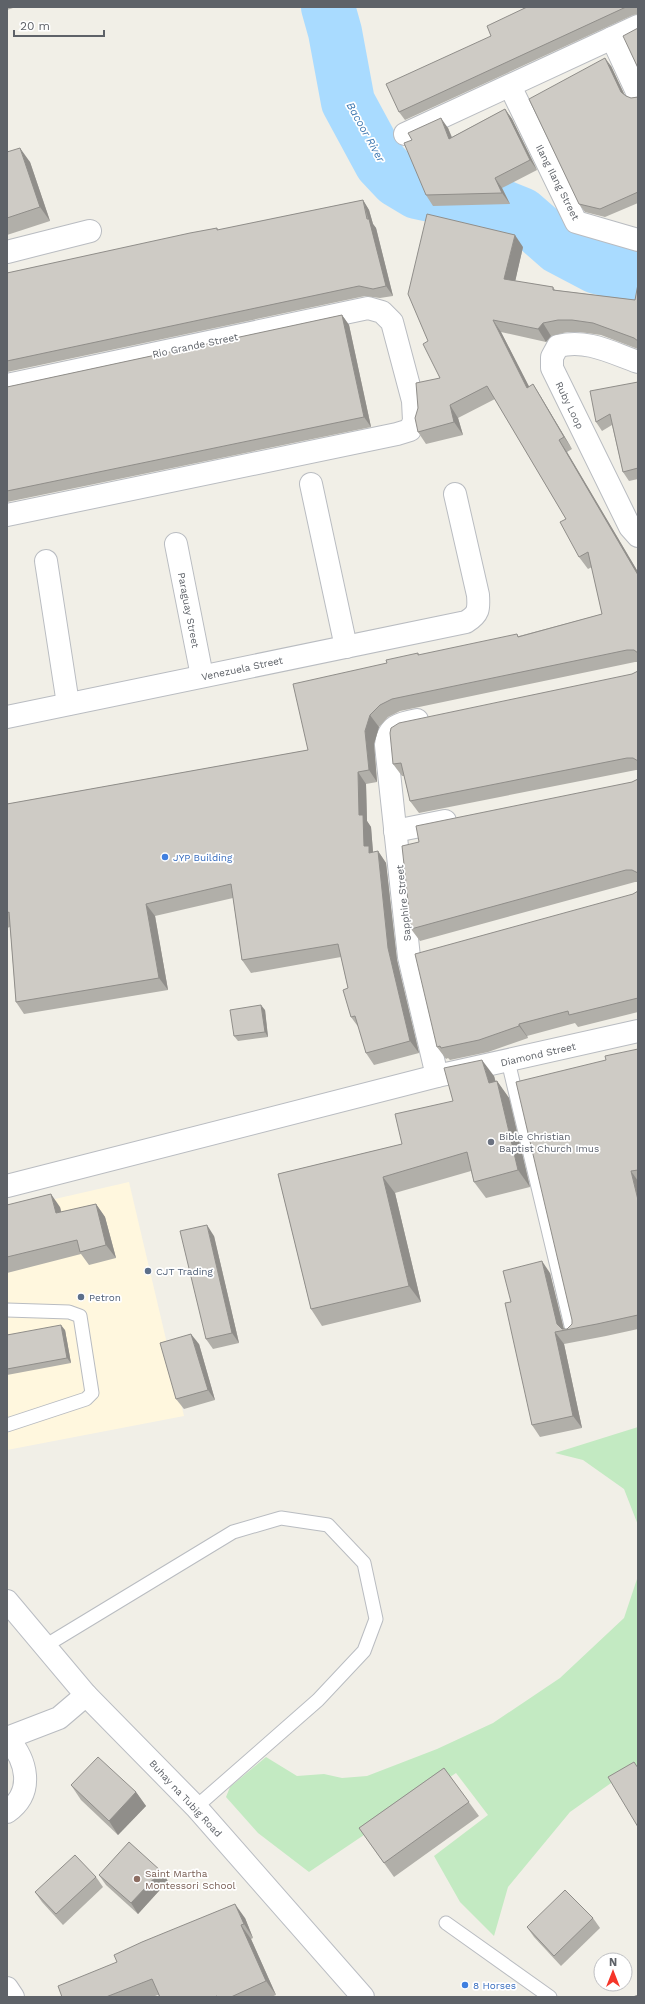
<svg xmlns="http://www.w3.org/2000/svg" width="645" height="2004" viewBox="0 0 645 2004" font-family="'Work Sans',sans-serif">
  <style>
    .commercial { fill: #fff7de }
    .green { fill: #c3eac2 }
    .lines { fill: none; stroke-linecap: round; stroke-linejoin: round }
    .river { stroke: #a9dbff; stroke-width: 54 }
    .service-casing { stroke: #b9bcc1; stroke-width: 15 }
    .minor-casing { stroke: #b9bcc1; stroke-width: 24 }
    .secondary-casing { stroke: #babdc3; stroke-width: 24 }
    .service { stroke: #fff; stroke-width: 13 }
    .minor { stroke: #fff; stroke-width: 22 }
    .secondary { stroke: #fff; stroke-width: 22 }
    .wall { fill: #b1afa9 }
    .shaded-wall { fill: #908e8a }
    .building { fill: #cecbc5; stroke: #908e8a }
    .shop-dot { fill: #3f7fe0; stroke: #fff; stroke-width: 1.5 }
    .worship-dot { fill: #6b7280; stroke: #fff; stroke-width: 1.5 }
    .service-dot { fill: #5c6f8a; stroke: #fff; stroke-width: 1.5 }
    .education-dot { fill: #8d6e63; stroke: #fff; stroke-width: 1.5 }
    .labels { text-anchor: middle; stroke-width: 3.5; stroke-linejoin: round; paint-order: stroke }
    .street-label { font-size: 10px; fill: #5e6268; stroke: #fff }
    .shop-label { font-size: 10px; fill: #366cbe; stroke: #fff; text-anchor: start }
    .worship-label { font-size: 10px; fill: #5b616d; stroke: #fff; text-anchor: start }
    .service-label { font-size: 10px; fill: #4e5e75; stroke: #fff; text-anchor: start }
    .education-label { font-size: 10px; fill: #785e54; stroke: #fff; text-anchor: start }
    .water-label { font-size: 11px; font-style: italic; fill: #3b76b0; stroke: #fff }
  </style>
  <rect width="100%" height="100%" fill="#f1efe7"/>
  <polygon class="commercial" points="129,1182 184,1416 7,1450 7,1210"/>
  <g class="green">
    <polygon points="638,1427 638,1525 624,1489 583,1460 555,1453"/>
    <polygon points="638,1576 638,1764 570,1812 508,1887 494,1936 460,1902 434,1856 488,1815 456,1773 309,1872 258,1833 226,1797 230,1787 266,1757 297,1776 324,1774 342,1778 367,1776 437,1749 493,1723 560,1678 624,1618"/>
  </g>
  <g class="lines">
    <polyline class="river" points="328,7 335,32 348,102 381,163 397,180 417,192 450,199 486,200 521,214 559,247 597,267 638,277"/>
    <defs>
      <g id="service">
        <polyline points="508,1061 573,1334"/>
        <polyline points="7,1310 69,1312 80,1316 92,1393 86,1399 7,1425"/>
        <polyline points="45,1646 233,1532 281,1518 328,1525 364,1563 376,1619 364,1651 318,1700 196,1807"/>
        <polyline points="446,1923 550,1997"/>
      </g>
      <g id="minor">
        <polyline points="612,38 638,94"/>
        <polyline points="510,86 576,222 638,240"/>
        <polyline points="405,134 638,26"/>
        <polyline points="7,252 90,231"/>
        <path d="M638,362C610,352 587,339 558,346L552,357V368L630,527L638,536"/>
        <polyline points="7,385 368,308 382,312 392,322 413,401 414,421 410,430 397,434 7,515"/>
        <polyline points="311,484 346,647"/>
        <polyline points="176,544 202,676"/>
        <polyline points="46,561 68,704"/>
        <path d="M7,717L466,622C479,614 479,609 478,595L455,494"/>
        <path d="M417,720C400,723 388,726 386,745L409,957L437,1076"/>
        <polyline points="395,831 445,821"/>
        <polyline points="7,1186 437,1076 638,1031"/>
        <polyline points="7,1738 59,1718 86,1695"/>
        <path d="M7,1738C27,1760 35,1792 7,1812"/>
        <polyline points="7,1988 13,1997"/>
      </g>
      <polyline id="secondary" points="7,1601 86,1695 196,1807 363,1997"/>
    </defs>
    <use href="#service" class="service-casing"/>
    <use href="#minor" class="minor-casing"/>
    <use href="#secondary" class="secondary-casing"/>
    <use href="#service" class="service"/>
    <use href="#minor" class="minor"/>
    <use href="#secondary" class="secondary"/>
  </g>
  <g class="wall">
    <polygon points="7,7 16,7 7,10"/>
    <polygon points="527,7 638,7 638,14 633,15 405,120 399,112 491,36"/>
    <polygon points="611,66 625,96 631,98 638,97 638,203 605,217 585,212 579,204"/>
    <polygon points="505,109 512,119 537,170 502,188 510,204 433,206 426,195 448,128 452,137"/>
    <polygon points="7,152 30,162 50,221 7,235"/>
    <polygon points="363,200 369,210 373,224 376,228 393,296 380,298 365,296 7,372 7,273 217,228 218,230"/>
    <polygon points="523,247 515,281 553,287 555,290 635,300 638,284 638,349 601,335 580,332 567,332 551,336 546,342 501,332 529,387 533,384 541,397 572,449 567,452 638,572 638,662 635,662 400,711 388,717 379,727 374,744 377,782 366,784 367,821 371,827 373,852 378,851 386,863 397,960 419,1053 374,1065 366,1053 359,1028 351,1017 348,988 341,957 251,973 242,960 233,898 155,916 168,990 24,1014 16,1002 10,927 7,928 7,804 308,750 387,663 418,653 419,655 519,636 602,614 592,567 588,569 579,557 566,519 495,399 458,418 463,435 426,444 418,432 440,378 428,341"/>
    <polygon points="342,315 349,325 371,427 7,502 7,387"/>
    <polygon points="638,382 638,479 629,481 623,472 612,425 602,431 596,422"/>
    <polygon points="638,671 638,770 636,770 419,813 410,801 404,776 402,776 393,764 632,674"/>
    <polygon points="638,779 638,882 635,882 420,941 411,929 419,842 632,782"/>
    <polygon points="638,891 638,1012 578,1027 575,1023 527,1036 528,1038 488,1052 450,1060 448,1058 446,1059 437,1047 633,894"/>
    <polygon points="265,1010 268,1037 238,1041 234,1036"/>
    <polygon points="638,1049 638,1329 606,1336 564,1344 582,1428 540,1437 532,1425 511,1302 550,1273 564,1329 567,1329 572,1324 606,1060"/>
    <polygon points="494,1076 496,1082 497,1081 509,1098 530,1187 486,1198 474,1182 471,1171 395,1193 421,1302 322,1326 311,1309 278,1174 402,1144 453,1101"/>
    <polygon points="96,1204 105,1217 116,1258 89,1265 81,1254 7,1273 7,1205 60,1207 61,1212"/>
    <polygon points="214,1236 239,1343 213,1349 206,1339"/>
    <polygon points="65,1330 71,1363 7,1375 7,1335"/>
    <polygon points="199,1344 215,1400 184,1409 176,1399"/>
    <polygon points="444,1768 479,1816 394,1877 359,1828"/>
    <polygon points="71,1785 136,1792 146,1806 118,1835 81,1800"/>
    <polygon points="99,1875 168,1881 138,1914 106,1885"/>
    <polygon points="96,1877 103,1887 63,1925 42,1902 35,1892"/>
    <polygon points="245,1918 253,1938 251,1939 276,1995 271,1997 160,1997 158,1995 152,1997 62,1997"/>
    <polygon points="593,1918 600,1928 561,1966 534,1937 527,1927"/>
  </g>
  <g class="shaded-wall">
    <polygon points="605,58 611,66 627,100 621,92"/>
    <polygon points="505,109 512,119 537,170 530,160"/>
    <polygon points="441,118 448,128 456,149 449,139"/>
    <polygon points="20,148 30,162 50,221 40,207"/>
    <polygon points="495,178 502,188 510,204 502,193"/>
    <polygon points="363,200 369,210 373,224 376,228 393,296 386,286"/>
    <polygon points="515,235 523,247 513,291 504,279"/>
    <polygon points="342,315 349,325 371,427 364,417"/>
    <polygon points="493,320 501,332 536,400 527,388"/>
    <polygon points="543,323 551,336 546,342 538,329"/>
    <polygon points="533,384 541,397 572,449 564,437"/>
    <polygon points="450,405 458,418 463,435 454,422"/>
    <polygon points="559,440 567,452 638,572 638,575"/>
    <polygon points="370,715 379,727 374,744 377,782 369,770 365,731"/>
    <polygon points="358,772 366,784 367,821 371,827 373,852 377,858 378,865 364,846 359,815"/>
    <polygon points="378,851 386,863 397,960 419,1053 410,1041 388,948"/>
    <polygon points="146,904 155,916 168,990 159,978"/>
    <polygon points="261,1005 265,1010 268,1037 265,1032"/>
    <polygon points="519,1024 527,1036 528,1038 519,1026"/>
    <polygon points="482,1060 494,1076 500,1100 489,1083"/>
    <polygon points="497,1081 509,1098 530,1187 518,1170"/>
    <polygon points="631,1171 638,1181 638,1200"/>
    <polygon points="383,1177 395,1193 421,1302 409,1286"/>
    <polygon points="51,1194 60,1207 65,1227 56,1213"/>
    <polygon points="96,1204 105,1217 116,1258 106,1245"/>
    <polygon points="207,1225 214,1236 239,1343 232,1333"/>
    <polygon points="542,1261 550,1273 564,1330 561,1330 557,1324"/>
    <polygon points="61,1325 65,1330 71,1363 67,1358"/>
    <polygon points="555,1332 564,1344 582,1428 573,1416"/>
    <polygon points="191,1334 199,1344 215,1400 208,1390"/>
    <polygon points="136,1792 146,1806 118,1835 109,1821"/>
    <polygon points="161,1871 168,1881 138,1914 131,1903"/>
    <polygon points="235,1904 245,1918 253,1938 244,1924"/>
    <polygon points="241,1925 251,1939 276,1995 266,1981"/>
  </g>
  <g class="building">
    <polygon points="527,7 626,7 399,112 386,84 491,36 487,26"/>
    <polygon points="638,28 638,68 623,36"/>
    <polygon points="605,58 621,92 626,96 631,98 638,97 638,192 600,209 579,204 529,99"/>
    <polygon points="505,109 530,160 495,178 502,193 426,195 404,143 412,140 408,133 441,118 449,139"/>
    <polygon points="20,148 40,207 7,218 7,152"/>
    <polygon points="363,200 367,219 369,219 386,286 373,289 359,286 7,361 7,273 190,233 217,228 217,230"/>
    <polygon points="427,214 515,235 504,279 553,287 553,290 635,300 638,284 638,341 634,338 593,323 572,320 558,320 543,323 538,329 493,320 527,388 533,384 564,437 559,440 638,575 638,653 634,650 627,650 392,699 380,705 370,715 365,731 369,770 358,772 359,815 363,815 364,846 369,846 369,853 378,851 388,948 410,1041 366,1053 355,1016 351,1017 343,990 348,988 338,944 242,960 231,884 146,904 159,978 16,1002 9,912 7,913 7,804 308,750 293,684 387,663 386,660 418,653 418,655 517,634 518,637 602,614 588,552 579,557 560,522 566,519 487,386 450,405 454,422 418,432 415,418 418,408 416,383 440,378 423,344 428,341 408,294"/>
    <polygon points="342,315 364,417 7,491 7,387"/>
    <polygon points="638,382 638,468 623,472 610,414 596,422 590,391"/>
    <polygon points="638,671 638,761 633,758 627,758 410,801 401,763 393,764 390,733 391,728 399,723 632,674"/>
    <polygon points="638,779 638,873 632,870 626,870 411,929 402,846 419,842 416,826 632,782"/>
    <polygon points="638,891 638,998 569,1015 568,1011 519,1024 519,1026 479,1040 441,1048 440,1046 437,1047 415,954 633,894"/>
    <polygon points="261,1005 265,1032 234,1036 230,1010"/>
    <polygon points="638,1049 638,1170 631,1171 638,1200 638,1315 597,1324 555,1332 573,1416 532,1425 505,1303 511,1302 503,1271 542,1261 557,1324 562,1329 567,1329 572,1324 572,1320 516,1082 606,1060 605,1056"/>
    <polygon points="482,1060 489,1083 497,1081 518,1170 474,1182 467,1152 383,1177 409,1286 311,1309 278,1174 402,1144 395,1114 453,1101 444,1068"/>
    <polygon points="51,1194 56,1213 96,1204 106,1245 80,1252 77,1240 7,1257 7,1205"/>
    <polygon points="207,1225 232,1333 206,1339 180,1231"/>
    <polygon points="61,1325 67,1358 7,1369 7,1335"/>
    <polygon points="191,1334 208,1390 176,1399 160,1343"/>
    <polygon points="98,1757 136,1792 109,1821 71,1785"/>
    <polygon points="634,1762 638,1768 638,1827 608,1777"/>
    <polygon points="444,1768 469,1802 384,1863 359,1828"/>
    <polygon points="129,1842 161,1871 131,1903 99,1875"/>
    <polygon points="75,1855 96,1877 56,1914 35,1892"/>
    <polygon points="565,1890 593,1918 554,1956 527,1927"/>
    <polygon points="235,1904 244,1924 241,1925 266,1981 231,1997 217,1997 217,1996 214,1997 160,1997 152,1979 106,1997 62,1997 58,1986 117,1962 114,1955 142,1942"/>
    <polygon points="638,1995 638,1997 633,1997"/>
  </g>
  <g class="shop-dot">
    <circle cx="165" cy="857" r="4"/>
    <circle cx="465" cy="1985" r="4"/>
  </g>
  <circle class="worship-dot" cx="491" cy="1142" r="4"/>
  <g class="service-dot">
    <circle cx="148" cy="1271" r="4"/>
    <circle cx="81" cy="1297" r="4"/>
  </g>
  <circle class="education-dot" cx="137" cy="1879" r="4"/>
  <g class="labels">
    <g class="street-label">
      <text transform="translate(558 182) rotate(63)" y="4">Ilang Ilang Street</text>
      <text transform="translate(195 345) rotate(-12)" y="4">Rio Grande Street</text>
      <text transform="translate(570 405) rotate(64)" y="4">Ruby Loop</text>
      <text transform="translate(189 610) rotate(79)" y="4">Paraguay Street</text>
      <text transform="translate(242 668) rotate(-12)" y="4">Venezuela Street</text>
      <text transform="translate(403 903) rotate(-96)" y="4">Sapphire Street</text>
      <text transform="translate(538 1054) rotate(-13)" y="4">Diamond Street</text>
      <text transform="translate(186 1798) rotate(47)" y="4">Buhay na Tubig Road</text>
    </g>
    <g class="shop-label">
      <text x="173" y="861">JYP Building</text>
      <text x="473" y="1989">8 Horses</text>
    </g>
    <g class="worship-label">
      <text x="499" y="1140">Bible Christian<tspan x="499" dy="12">Baptist Church Imus</tspan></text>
    </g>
    <g class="service-label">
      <text x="156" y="1275">CJT Trading</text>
      <text x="89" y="1301">Petron</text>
    </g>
    <g class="education-label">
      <text x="145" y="1877">Saint Martha<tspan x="145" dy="12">Montessori School</tspan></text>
    </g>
    <g class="water-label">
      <text transform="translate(366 132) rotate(61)" y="4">Bacoor River</text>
    </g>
  </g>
  <rect width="645" height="2004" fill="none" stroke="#5e6268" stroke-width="16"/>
  <g transform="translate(613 1972)"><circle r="19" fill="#ffffff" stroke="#bfc0c3"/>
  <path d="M0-3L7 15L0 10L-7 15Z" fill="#f53529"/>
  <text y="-6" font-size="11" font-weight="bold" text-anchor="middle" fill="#5e6268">N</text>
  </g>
  <path d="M14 30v6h90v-6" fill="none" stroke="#5e6268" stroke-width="2"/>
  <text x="20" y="30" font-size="12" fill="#5e6268" stroke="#ffffff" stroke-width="3" paint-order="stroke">20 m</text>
</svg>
